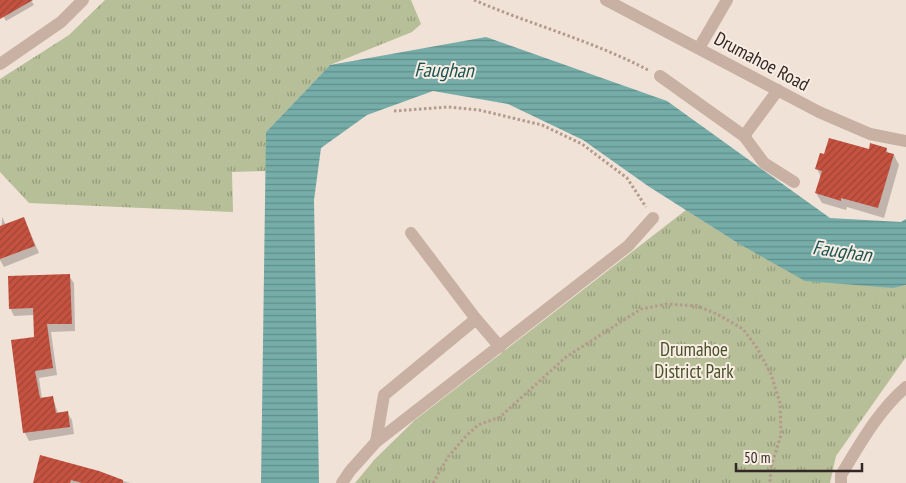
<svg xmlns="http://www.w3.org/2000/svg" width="906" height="483" viewBox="0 0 906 483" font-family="'PT Sans Narrow',sans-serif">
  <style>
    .grass { fill: url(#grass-tufts) }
    .water { fill: url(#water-rules) }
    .shadow { fill: #0003 }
    .building { fill: url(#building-hatch) }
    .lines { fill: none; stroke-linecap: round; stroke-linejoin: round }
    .path { stroke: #b49a8e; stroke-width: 3; stroke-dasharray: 2.5 2.5; stroke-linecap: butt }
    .minor { stroke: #c8b0a3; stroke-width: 12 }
    .labels { text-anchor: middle; stroke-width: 4; stroke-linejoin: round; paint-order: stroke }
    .street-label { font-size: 19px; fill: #332825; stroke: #f8ece3 }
    .park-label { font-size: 19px; fill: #475129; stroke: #f8ece3 }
    .water-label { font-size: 20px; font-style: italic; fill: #1b5452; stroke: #f8ece3 }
  </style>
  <defs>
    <pattern id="grass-tufts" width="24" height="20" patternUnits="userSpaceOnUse" patternTransform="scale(1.25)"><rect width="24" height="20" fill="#b6bf97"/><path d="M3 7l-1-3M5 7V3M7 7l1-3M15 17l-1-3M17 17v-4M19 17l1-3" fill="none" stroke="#959b7b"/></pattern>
    <pattern id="water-rules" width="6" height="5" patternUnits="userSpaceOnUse" patternTransform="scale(1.25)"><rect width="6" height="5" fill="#76ada9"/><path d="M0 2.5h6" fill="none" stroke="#618d89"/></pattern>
    <pattern id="building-hatch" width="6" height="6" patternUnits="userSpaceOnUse" patternTransform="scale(1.25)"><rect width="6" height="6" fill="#c55240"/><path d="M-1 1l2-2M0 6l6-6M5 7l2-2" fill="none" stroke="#a14435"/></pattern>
  </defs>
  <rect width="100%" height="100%" fill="#f0e2d7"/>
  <g class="grass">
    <polygon points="105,0 411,0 421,24 412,32 330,65 266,132 266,171 232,172 233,212 29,203 0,172 0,79 69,35"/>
    <polygon points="686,210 736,242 894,288 906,285 906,357 836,456 830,483 355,483 375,459 415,420"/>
  </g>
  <polygon class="water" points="486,37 667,101 830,218 901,222 906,219 906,285 894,288 805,281 736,242 648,186 583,140 508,104 433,91 367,115 321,148 314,200 319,483 261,483 266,132 330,65"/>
  <g class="shadow">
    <polygon points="0,0 31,0 34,5 6,21 3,16 0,18"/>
    <polygon points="886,149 889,154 894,155 899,165 884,218 847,207 846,210 822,203 816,193 821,177 817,169 870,150"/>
    <polygon points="2,217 6,225 24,218 39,253 4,267 0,260"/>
    <polygon points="69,276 74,283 75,331 51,332 57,375 39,378 42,399 53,398 58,413 67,412 72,420 74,434 29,441 25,433 12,341 35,338 35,315 14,316 10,308"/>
    <polygon points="41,456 130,483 34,483"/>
  </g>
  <g class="building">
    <polygon points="0,0 33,0 0,19"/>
    <polygon points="829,138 869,149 870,143 887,148 886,152 894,154 878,208 841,198 841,201 815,193 822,171 815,169 820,153 824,154"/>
    <polygon points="24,217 35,246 0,259 0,226"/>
    <polygon points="70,274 72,324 47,324 53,368 35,371 40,398 53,396 56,413 68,411 70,427 23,433 11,340 34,337 33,308 9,309 8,276"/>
    <polygon points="40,455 99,471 123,480 123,483 82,483 71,480 70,483 33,483"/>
  </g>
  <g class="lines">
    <g class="path">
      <path d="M474,0C532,25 593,41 648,70"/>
      <polyline points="394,111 448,107 479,110 542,125 582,144 627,178 646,207"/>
      <polyline points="433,483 448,457 467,435 478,425 500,417 566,357 641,309 667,304 697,306 717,314 743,329 757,348 771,374 780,403 781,435 771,467 770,483"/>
    </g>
    <g class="minor">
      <polyline points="606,0 819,112 870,134 906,141"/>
      <polyline points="699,48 727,0"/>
      <polyline points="0,64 61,22 83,0"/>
      <polyline points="660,76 744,136 764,163 794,182"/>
      <polyline points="744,136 778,90"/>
      <polyline points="411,233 476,319"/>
      <polyline points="376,442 384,395 476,319 500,347"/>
      <polyline points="342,483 350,471 376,442 628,246 653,218"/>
      <path d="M841,483V475C860,444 878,411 906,387"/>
    </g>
  </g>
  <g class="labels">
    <g class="street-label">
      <text transform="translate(762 61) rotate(28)" y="7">Drumahoe Road</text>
    </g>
    <g class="park-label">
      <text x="694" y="356">Drumahoe<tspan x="694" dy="22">District Park</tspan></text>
    </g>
    <g class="water-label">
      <text transform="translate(444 70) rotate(1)" y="7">Faughan</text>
      <text transform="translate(842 251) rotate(8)" y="7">Faughan</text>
    </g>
  </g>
  <path d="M736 463v8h126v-8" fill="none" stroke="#332825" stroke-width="2.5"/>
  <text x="744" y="463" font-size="15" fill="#332825" stroke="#f8ece3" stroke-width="4" paint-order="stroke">50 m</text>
</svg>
